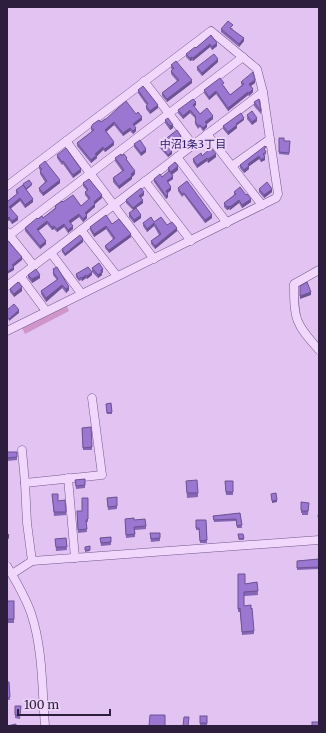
<svg xmlns="http://www.w3.org/2000/svg" width="326" height="733" viewBox="0 0 326 733" font-family="Merriweather,'Noto Sans JP',serif">
  <style>
    .green { fill: #d096ca }
    .lines { fill: none; stroke-linecap: round; stroke-linejoin: round }
    .minor-casing { stroke: #73598d; stroke-width: 9 }
    .minor { stroke: #f0d7fb; stroke-width: 8 }
    .wall { fill: #8566b4 }
    .shaded-wall { fill: #6c5392 }
    .building { fill: #9b77d1; stroke: #6c5392 }
    .labels { text-anchor: middle; stroke-width: 4; stroke-linejoin: round; paint-order: stroke }
    .neighbourhood-label { font-size: 11px; fill: #2a1a6b; stroke: #edd4f8 }
  </style>
  <rect width="100%" height="100%" fill="#e2c3f1"/>
  <polygon class="green" points="66,304 69,311 25,334 22,328"/>
  <g class="lines">
    <defs>
      <g id="minor">
        <polyline points="144,81 193,145"/>
        <polyline points="207,134 262,205"/>
        <polyline points="66,141 154,259"/>
        <polyline points="177,157 227,223"/>
        <polyline points="232,166 270,139"/>
        <polyline points="145,181 191,241"/>
        <polyline points="7,186 211,31 257,69 263,92 278,194 276,198 7,331"/>
        <polyline points="81,230 117,276"/>
        <polyline points="7,232 34,266"/>
        <polyline points="7,237 243,57"/>
        <polyline points="51,253 81,293"/>
        <path d="M319,270L294,284C294,320 295,323 319,350"/>
        <polyline points="20,276 46,311"/>
        <polyline points="7,286 263,92"/>
        <polyline points="22,450 25,483"/>
        <polyline points="68,478 75,558"/>
        <polyline points="32,561 27,523 25,483 102,475 92,398"/>
        <path d="M7,566C16,581 25,596 31,613C43,649 42,689 45,726"/>
        <polyline points="12,574 32,561 319,540"/>
      </g>
    </defs>
    <use href="#minor" class="minor-casing"/>
    <use href="#minor" class="minor"/>
  </g>
  <g class="wall">
    <polygon points="233,28 232,29 244,41 239,47 221,32 221,29"/>
    <polygon points="211,35 217,46 212,50 210,47 193,61 192,60 190,61 186,57 186,54 196,48"/>
    <polygon points="218,62 202,76 197,70 197,67"/>
    <polygon points="171,65 192,83 167,102 162,96 162,93 177,81 171,74 171,71 172,70 171,68"/>
    <polygon points="241,82 255,83 251,86 253,92 249,96 248,95 228,111 216,94 209,100 204,93 204,90 224,86 230,95 242,85 241,84"/>
    <polygon points="138,90 158,108 150,114 146,109 146,106 147,105 145,103 138,93"/>
    <polygon points="254,102 261,111 261,114 254,106"/>
    <polygon points="196,105 194,107 200,114 213,119 207,124 207,127 203,131 200,127 198,129 195,124 195,118 190,113 183,119 178,113 178,110"/>
    <polygon points="136,114 142,120 134,126 136,131 133,134 130,131 123,136 114,125 106,131 114,145 105,152 103,150 97,156 97,158 91,163 77,146 77,143 92,131 91,130 91,127 106,119"/>
    <polygon points="247,115 257,121 252,125 247,119"/>
    <polygon points="165,120 173,128 170,130 165,123"/>
    <polygon points="244,120 237,125 237,128 228,135 223,129 223,126"/>
    <polygon points="279,138 290,143 289,155 279,154"/>
    <polygon points="181,139 171,149 172,154 168,157 159,147 159,144"/>
    <polygon points="134,144 146,152 141,156 134,147"/>
    <polygon points="266,150 265,151 266,154 264,156 265,160 261,162 259,159 249,166 249,169 244,173 240,168 240,165"/>
    <polygon points="57,155 81,172 73,178 63,164 62,165 57,158"/>
    <polygon points="122,156 127,160 135,174 132,177 132,179 119,189 113,182 113,178 122,171 115,161 115,158"/>
    <polygon points="202,156 216,157 208,163 207,161 197,168 193,162 193,159"/>
    <polygon points="39,166 60,183 43,196 39,191 39,188 45,182 40,174 40,170 39,169"/>
    <polygon points="168,168 178,170 172,175 173,179 168,182 171,190 168,193 168,197 166,199 154,182 154,179 162,177 168,172"/>
    <polygon points="187,181 212,218 205,223 184,195 182,197 178,191 178,188"/>
    <polygon points="83,183 102,198 95,203 95,207 86,214 87,218 83,222 79,217 71,223 73,229 68,233 64,227 57,232 54,229 52,230 47,224 38,231 46,244 40,249 25,231 25,228 38,219 43,218 55,208 55,206 63,202 81,206 89,200 85,195 85,192 87,191 83,186"/>
    <polygon points="32,185 26,190 33,202 25,208 20,201 11,208 18,220 12,224 9,220 7,222 7,200 8,201 17,194 16,193 16,190"/>
    <polygon points="259,189 272,192 264,198 259,192"/>
    <polygon points="234,192 251,202 242,208 239,203 230,210 229,209 227,210 224,207 224,203 234,195"/>
    <polygon points="144,195 141,198 143,203 133,210 126,203 126,200"/>
    <polygon points="129,213 141,218 134,223 129,217"/>
    <polygon points="154,222 167,225 177,231 155,249 151,244 151,241 159,235 154,226 147,232 143,226 143,223"/>
    <polygon points="112,224 131,237 109,253 105,248 105,246 113,239 106,229 94,237 90,230 90,227"/>
    <polygon points="83,242 65,256 62,252 62,249"/>
    <polygon points="92,268 103,272 102,273 102,275 98,278 92,272"/>
    <polygon points="53,269 69,290 66,293 62,288 46,302 41,294 41,291 57,280 53,275"/>
    <polygon points="76,274 92,275 87,279 86,278 82,281 81,280 79,281 76,277"/>
    <polygon points="28,275 40,278 32,283 28,278"/>
    <polygon points="10,289 22,291 14,297 10,292"/>
    <polygon points="111,403 112,414 107,414 106,404"/>
    <polygon points="91,427 92,450 83,450 82,428"/>
    <polygon points="7,452 17,452 17,460 7,461"/>
    <polygon points="85,479 85,488 76,489 75,480"/>
    <polygon points="186,481 198,493 198,497 187,498"/>
    <polygon points="225,481 233,481 233,495 226,495"/>
    <polygon points="52,494 58,501 66,512 66,515 54,516"/>
    <polygon points="117,497 117,509 108,510 107,498"/>
    <polygon points="88,498 88,522 86,522 87,532 78,533 77,514 82,511"/>
    <polygon points="301,502 309,503 308,515 302,515 302,513 301,513"/>
    <polygon points="240,513 242,528 237,528 236,521 214,522 213,516"/>
    <polygon points="134,520 146,526 146,529 135,530 135,537 126,538 125,522"/>
    <polygon points="196,520 206,520 207,543 200,543 199,530 196,530"/>
    <polygon points="150,533 160,533 160,541 151,542"/>
    <polygon points="238,534 243,534 244,540 239,540"/>
    <polygon points="111,537 111,545 101,546 100,538"/>
    <polygon points="66,538 67,550 56,551 55,539"/>
    <polygon points="90,546 90,551 85,552 85,547"/>
    <polygon points="319,559 319,569 297,570 297,561"/>
    <polygon points="238,574 245,584 257,582 258,595 244,596 244,606 254,631 254,634 242,635 240,612 238,612"/>
    <rect x="7" y="601" width="7" height="22"/>
    <polygon points="7,682 9,682 10,700 7,700"/>
    <polygon points="15,706 21,706 20,719 15,718"/>
    <rect x="200" y="716" width="7" height="10"/>
  </g>
  <g class="shaded-wall">
    <polygon points="244,38 244,41 239,47 239,44"/>
    <polygon points="217,43 217,46 212,50 212,47"/>
    <polygon points="210,44 210,47 193,61 193,58"/>
    <polygon points="192,57 192,60 190,61 190,58"/>
    <polygon points="218,59 218,62 202,76 202,73"/>
    <polygon points="192,80 192,83 167,102 167,99"/>
    <polygon points="255,80 255,83 249,87 249,84"/>
    <polygon points="253,89 253,92 249,96 249,93"/>
    <polygon points="216,91 216,94 209,100 209,97"/>
    <polygon points="248,92 248,95 228,111 228,108"/>
    <polygon points="196,102 196,105 193,108 193,105"/>
    <polygon points="158,105 158,108 150,114 150,111"/>
    <polygon points="190,110 190,113 183,119 183,116"/>
    <polygon points="213,116 213,119 205,125 205,122"/>
    <polygon points="142,117 142,120 133,127 133,124"/>
    <polygon points="244,118 244,120 237,125 237,128 228,135 228,132 236,124"/>
    <polygon points="257,118 257,121 252,125 252,122"/>
    <polygon points="114,122 114,125 105,133 105,130"/>
    <polygon points="207,124 207,127 203,131 203,128"/>
    <polygon points="173,125 173,128 170,130 170,126"/>
    <polygon points="130,128 130,131 123,136 123,133"/>
    <polygon points="136,128 136,131 133,134 133,131"/>
    <polygon points="181,136 181,139 169,150 169,147"/>
    <polygon points="114,142 114,145 105,152 105,149"/>
    <polygon points="103,147 103,150 97,156 97,158 91,163 91,160 95,154"/>
    <polygon points="146,149 146,152 141,156 141,153"/>
    <polygon points="172,151 172,154 168,157 168,155"/>
    <polygon points="216,154 216,157 208,163 208,159"/>
    <polygon points="259,156 259,159 248,167 248,164"/>
    <polygon points="265,157 265,160 261,162 261,160"/>
    <polygon points="207,158 207,161 197,168 197,165"/>
    <polygon points="178,166 178,170 171,175 171,172"/>
    <polygon points="249,166 249,169 244,173 244,170"/>
    <polygon points="81,169 81,172 73,178 73,175"/>
    <polygon points="135,171 135,174 132,177 132,179 119,189 119,186 131,174"/>
    <polygon points="173,176 173,179 167,183 167,181"/>
    <polygon points="60,180 60,183 43,196 43,193"/>
    <polygon points="32,184 32,185 26,190 26,189"/>
    <polygon points="171,187 171,190 166,194 166,191"/>
    <polygon points="272,189 272,192 264,198 264,195"/>
    <polygon points="144,192 144,195 139,199 139,196"/>
    <polygon points="168,194 168,197 166,199 166,196"/>
    <polygon points="102,195 102,198 94,205 94,202"/>
    <polygon points="20,198 20,201 9,210 9,207"/>
    <polygon points="33,199 33,202 25,208 25,205"/>
    <polygon points="251,199 251,202 242,208 242,205"/>
    <polygon points="143,200 143,203 133,210 133,208"/>
    <polygon points="239,200 239,203 230,210 230,207"/>
    <polygon points="95,204 95,207 85,216 85,213"/>
    <polygon points="229,206 229,209 227,210 227,207"/>
    <polygon points="79,214 79,217 69,224 69,221"/>
    <polygon points="87,215 87,218 83,222 83,219"/>
    <polygon points="141,215 141,218 134,223 134,220"/>
    <polygon points="212,215 212,218 205,223 205,220"/>
    <polygon points="9,217 9,220 7,222 7,219"/>
    <polygon points="18,217 18,220 12,224 12,221"/>
    <polygon points="47,221 47,224 37,232 37,229"/>
    <polygon points="154,223 154,226 147,232 147,229"/>
    <polygon points="64,224 64,227 57,232 57,229"/>
    <polygon points="54,226 54,229 52,230 52,227"/>
    <polygon points="73,226 73,229 68,233 68,230"/>
    <polygon points="106,226 106,229 94,237 94,234"/>
    <polygon points="177,228 177,231 155,249 155,246"/>
    <polygon points="131,234 131,237 109,253 109,250"/>
    <polygon points="83,239 83,242 65,256 65,254"/>
    <polygon points="46,241 46,244 40,249 40,246"/>
    <polygon points="22,257 22,260 12,268 12,265"/>
    <polygon points="14,267 14,270 7,274 7,272"/>
    <polygon points="103,269 103,272 102,273 102,275 98,278 98,275 101,270"/>
    <polygon points="92,272 92,275 87,279 87,276"/>
    <polygon points="40,275 40,278 32,283 32,279"/>
    <polygon points="86,275 86,278 82,281 82,278"/>
    <polygon points="62,285 62,288 46,302 46,298"/>
    <polygon points="22,287 22,291 14,297 14,294"/>
    <polygon points="69,287 69,290 66,293 66,289"/>
    <polygon points="311,292 311,295 300,299 300,296"/>
    <polygon points="19,310 19,313 9,321 9,319"/>
    <polygon points="277,500 277,502 272,503 272,501"/>
    <polygon points="9,535 9,538 7,541 7,538"/>
  </g>
  <g class="building">
    <polygon points="228,21 233,25 230,28 244,38 239,44 221,29"/>
    <polygon points="211,35 217,43 212,47 210,44 193,58 192,57 190,58 186,54 195,47 196,48"/>
    <polygon points="214,54 218,59 202,73 197,67"/>
    <polygon points="176,61 192,80 167,99 162,93 179,80 171,71 174,68 171,65"/>
    <polygon points="253,72 255,80 249,84 253,89 249,93 248,92 228,108 216,91 209,97 204,90 220,78 224,83 222,84 230,95 244,84 241,82"/>
    <polygon points="143,86 158,105 150,111 146,106 148,104 145,100 138,90"/>
    <polygon points="193,99 196,102 193,105 200,114 207,108 213,116 205,122 207,124 203,128 200,125 198,126 195,121 196,120 195,119 196,117 190,110 183,116 178,110"/>
    <polygon points="259,99 261,111 254,102"/>
    <polygon points="126,101 136,114 138,112 142,117 133,124 136,128 133,131 130,128 123,133 114,122 105,130 114,142 105,149 103,147 95,154 97,155 91,160 77,143 94,130 91,127 93,124 99,120 101,122 105,119 106,119"/>
    <polygon points="252,111 257,118 252,122 247,115"/>
    <polygon points="241,113 244,118 236,124 237,125 228,132 223,126"/>
    <polygon points="168,118 173,125 170,126 165,120"/>
    <polygon points="177,130 181,136 169,147 172,151 168,155 159,144"/>
    <polygon points="279,138 284,138 284,141 290,141 289,153 279,152"/>
    <polygon points="140,140 146,149 141,153 134,144"/>
    <polygon points="265,146 266,147 264,149 266,152 263,154 265,157 261,160 259,156 248,164 249,166 244,170 240,165"/>
    <polygon points="66,148 81,169 73,175 63,161 62,162 57,155"/>
    <polygon points="211,148 216,154 208,159 207,158 197,165 193,159 201,153 202,156"/>
    <polygon points="121,154 122,156 124,154 127,158 126,159 135,171 131,174 132,176 119,186 113,178 124,170 115,158"/>
    <polygon points="45,161 60,180 43,193 39,188 47,181 40,171 42,169 39,166"/>
    <polygon points="175,162 178,166 171,172 168,168"/>
    <polygon points="169,171 173,176 167,181 171,187 166,191 168,194 166,196 154,179 160,174 162,177"/>
    <polygon points="89,179 102,195 94,202 95,204 85,213 87,215 83,219 79,214 69,221 73,226 68,230 64,224 57,229 54,226 52,227 47,221 37,229 46,241 40,246 25,228 37,218 38,219 42,216 43,218 56,208 55,206 62,201 63,202 73,195 81,206 90,198 85,192 88,190 83,183"/>
    <polygon points="29,180 32,184 26,189 23,184"/>
    <polygon points="187,181 212,215 205,220 184,193 182,194 178,188"/>
    <polygon points="267,182 272,189 264,195 259,189"/>
    <polygon points="23,185 33,199 25,205 20,198 9,207 18,217 12,221 9,217 7,219 7,200 8,201 18,193 16,190"/>
    <polygon points="240,187 246,195 247,194 251,199 242,205 239,200 230,207 229,206 227,207 224,203 236,194 234,192"/>
    <polygon points="141,188 144,192 139,196 143,200 133,208 126,200"/>
    <polygon points="136,208 141,215 134,220 129,213"/>
    <polygon points="106,215 112,224 119,219 131,234 109,250 105,246 115,238 106,226 94,234 90,227"/>
    <polygon points="151,217 154,222 161,217 167,225 172,222 177,228 155,246 151,241 161,234 154,223 147,229 143,223"/>
    <polygon points="80,235 83,239 65,254 62,249"/>
    <polygon points="7,241 8,241 22,257 12,265 14,267 7,272"/>
    <polygon points="99,263 103,269 101,270 102,272 98,275 92,268"/>
    <polygon points="57,267 69,287 66,289 62,285 46,298 41,291 58,279 53,272 54,271 53,269"/>
    <polygon points="88,267 92,272 87,276 86,275 82,278 81,277 79,279 76,274"/>
    <polygon points="36,269 40,275 32,279 28,275"/>
    <polygon points="18,282 22,287 14,294 10,289"/>
    <polygon points="307,282 311,292 300,296 300,286"/>
    <polygon points="14,304 19,310 9,319 7,319 7,310"/>
    <polygon points="111,403 112,412 107,413 106,404"/>
    <polygon points="91,427 92,447 83,448 82,428"/>
    <polygon points="7,452 17,452 17,457 7,458"/>
    <polygon points="85,479 85,485 76,486 75,480"/>
    <polygon points="197,480 198,493 187,493 186,481"/>
    <polygon points="225,481 233,481 233,492 226,492"/>
    <polygon points="276,493 277,500 272,501 271,494"/>
    <polygon points="52,494 58,494 58,501 65,500 66,512 54,512"/>
    <polygon points="117,497 117,506 108,507 107,498"/>
    <polygon points="82,498 88,498 88,519 86,520 87,529 78,530 77,511 82,511"/>
    <polygon points="301,502 309,503 308,511 302,511 302,510 301,510"/>
    <polygon points="240,513 242,525 237,526 236,519 214,520 213,516"/>
    <polygon points="318,515 319,515 319,523"/>
    <polygon points="134,518 134,520 145,519 146,526 134,527 135,534 126,535 125,519"/>
    <polygon points="196,520 206,520 207,540 200,541 199,528 196,528"/>
    <polygon points="7,533 9,535 7,538"/>
    <polygon points="150,533 160,533 160,538 151,539"/>
    <polygon points="238,534 243,534 244,538 239,539"/>
    <polygon points="111,537 111,542 101,543 100,538"/>
    <polygon points="66,538 67,547 56,547 55,539"/>
    <polygon points="90,546 90,550 85,550 85,547"/>
    <polygon points="319,559 319,567 297,568 297,561"/>
    <polygon points="238,574 245,574 245,584 257,582 258,591 244,592 244,606 251,605 251,609 252,608 254,631 242,632 240,608 238,609"/>
    <rect x="7" y="601" width="7" height="18"/>
    <polygon points="7,682 9,682 10,697 7,698"/>
    <polygon points="15,706 21,706 20,715 15,715"/>
    <polygon points="150,715 165,715 165,726 149,726"/>
    <rect x="200" y="716" width="7" height="7"/>
    <polygon points="184,717 189,717 188,726 183,726"/>
    <rect x="312" y="722" width="7" height="4"/>
    <polygon points="16,724 16,726 7,726"/>
  </g>
  <g class="labels">
    <g class="neighbourhood-label">
      <text x="193" y="148">中沼1条3丁目</text>
    </g>
  </g>
  <rect width="326" height="733" fill="none" stroke="#2c1e3c" stroke-width="16"/>
  <path d="M18 709v6h92v-6" fill="none" stroke="#2c1e3c" stroke-width="2"/>
  <text x="24" y="709" font-size="12" fill="#2c1e3c" stroke="#edd4f8" stroke-width="3" paint-order="stroke">100 m</text>
</svg>
